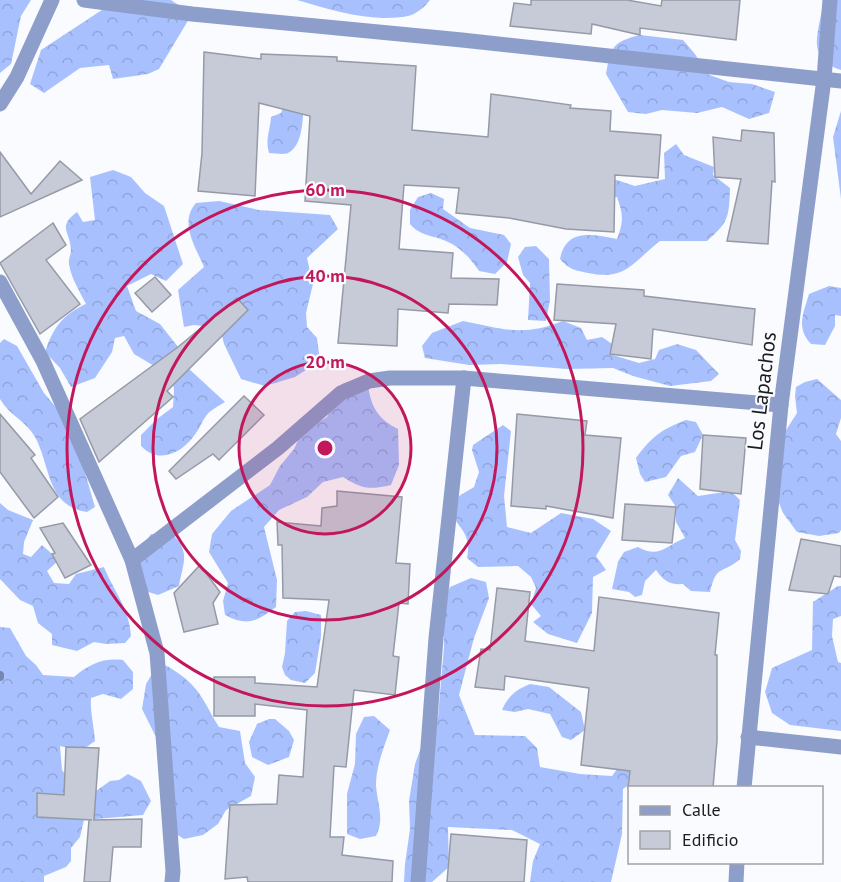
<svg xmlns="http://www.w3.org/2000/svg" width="841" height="882" viewBox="0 0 841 882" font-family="'PT Sans',sans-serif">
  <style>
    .forest { fill: url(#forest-crowns) }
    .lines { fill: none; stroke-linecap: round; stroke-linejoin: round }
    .stream { stroke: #7586b2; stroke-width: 8 }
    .building { fill: #c6cbd7; stroke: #959aa6; stroke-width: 1.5 }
    .minor { stroke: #8d9ecb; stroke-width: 15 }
    .ring { fill: none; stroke: #c2185b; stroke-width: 3 }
    .labels { text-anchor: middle; stroke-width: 4.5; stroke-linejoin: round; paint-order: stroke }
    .street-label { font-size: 21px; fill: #1a1c20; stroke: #fafbfe }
    .centre { fill: #c2185b; stroke: #fafbfe; stroke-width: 3 }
    .ring-label { font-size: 18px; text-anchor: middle; font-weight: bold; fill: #c2185b; stroke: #fafbfe; stroke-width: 4.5; stroke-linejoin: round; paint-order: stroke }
  </style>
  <defs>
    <pattern id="forest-crowns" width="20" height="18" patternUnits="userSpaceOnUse" patternTransform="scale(1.5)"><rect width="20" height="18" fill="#a8c1fe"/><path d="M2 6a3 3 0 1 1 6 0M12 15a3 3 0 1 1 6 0" fill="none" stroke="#90a5d9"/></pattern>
  </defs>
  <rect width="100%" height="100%" fill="#fafbfe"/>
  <g class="forest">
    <polygon points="0,0 31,0 21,16 11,64 0,73"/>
    <polygon points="129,0 171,0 192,14 159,69 148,74 113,79 109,65 80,68 44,93 30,84 41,50 111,4"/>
    <path d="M297,0H430C426,6 415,15 408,16C372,23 331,10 297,0Z"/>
    <path d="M823,0H841V70C803,57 821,30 823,0Z"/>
    <path d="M640,35L683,40L695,54L707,74L729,82L752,84L775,92L769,113L749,119L722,107L697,113L662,110L646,114L628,112L606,74C611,47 612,42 640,35Z"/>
    <path d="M284,105L303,109C303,122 302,146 288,153C283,155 275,153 269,153C265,138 270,132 271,117L281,113Z"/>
    <polygon points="841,111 841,199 833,137"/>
    <path d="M676,144L684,155L714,167L713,175L730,188C729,217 729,222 707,241H660C633,262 626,281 588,273C574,270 570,270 560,259C566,228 592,234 617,239C624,221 623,214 617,197L591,200L598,174L635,186L665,179L664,153Z"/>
    <path d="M113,170L131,177L145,193L164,206L183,264L166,281L151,274L127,286L136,311L160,324L178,347L188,368L225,402C219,406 210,410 206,416C202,421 200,428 196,433C183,453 159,465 141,446V435L157,419L173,407L174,389L171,376L134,354L124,336L115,338L112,352L95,378L71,387L60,368L45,352C53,328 62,315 86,304C80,292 71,278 69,264C68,259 71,255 71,250C70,231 57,227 77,212L83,222L95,220L90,177Z"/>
    <path d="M431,193L444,199L443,209L470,228L504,235L511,244L507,262L495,274L479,271C472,260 460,247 448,242C434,235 421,237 410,224V210L418,197Z"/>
    <path d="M219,201L259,210L330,215L338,229L307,258L313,284L306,313L307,327L317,338L320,361L295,377L265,386L241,379L224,344L220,328L194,325L184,327L178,290L204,267C195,246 179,222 196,203Z"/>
    <polygon points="536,246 549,259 550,300 546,321 528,320 530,283 523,275 518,257 525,247"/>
    <path d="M829,286L841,288V316L835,315V326L825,345L811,344C796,328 803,314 809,294Z"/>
    <path d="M463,321C504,329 522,337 563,321L581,328L587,340L602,337L612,344L613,355L639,363L655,359L659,350L677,344L696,350L719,374L711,381L670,386L633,376L613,368L568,369L501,364L469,365L425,358L422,346L432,333Z"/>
    <path d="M4,339L17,346L44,393L71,425L95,507L87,512C46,506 51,466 35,437C27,422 8,414 0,399V343Z"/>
    <path d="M356,379L368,385C371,407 378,419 398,429L399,465L391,485C369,490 362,489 343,477L323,482L307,497L279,510L264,527L277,580L276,607C257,621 248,627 225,615L223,601L228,583L209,552L212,534L231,511L270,485L280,466L294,449L302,432L327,417L342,384Z"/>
    <polygon points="817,379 841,400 841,418 836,434 841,441 841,530 839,533 819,536 797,532 783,513 776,495 781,438 797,413 795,396 796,387 805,382"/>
    <path d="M686,420L696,422L703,435L695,452L681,456L666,477L645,482L640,474L636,458C652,436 661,430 686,420Z"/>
    <path d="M503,425L511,431L504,496L507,527L531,533L561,513L593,519L611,531L596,556L606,570L593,577L592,613L577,643L548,634L533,622L541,616L531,604L536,588L531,577L518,566L478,567L467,558C471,538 464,532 452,516L459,496L474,487L479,472L472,450L473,445Z"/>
    <path d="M678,478L698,496L731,491L740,500L735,540L741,551L740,559C722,575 717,563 710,592L691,591L683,584C669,585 664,581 656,570L645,581L642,595L635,597L629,592L612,589L618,562L624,552L638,547C659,559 665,546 685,538L676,522V507L668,495Z"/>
    <path d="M0,503L8,510L33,520L24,542L23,554L31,557L42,545L59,560L47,571L54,583L69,584L76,574L104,567C115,594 129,607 131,636L125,643L106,644L94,642L77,651L52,645V634L38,623L33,606L20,600L0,579Z"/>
    <path d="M151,534H172C191,552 183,563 179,586L158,595L145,591L138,552Z"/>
    <polygon points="471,578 486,582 489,598 474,638 459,695 475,735 525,736 537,748 540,767 580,774 612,776 627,755 643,775 623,789 622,834 611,882 530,882 533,861 540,844 512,830 448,827 449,867 432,882 404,882 405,864 410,829 409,801 415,764 424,739 438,717 444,647 444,600 450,587"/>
    <polygon points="838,586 841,586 841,616 833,619 832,636 838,662 841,663 841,731 790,725 772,713 765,692 772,668 812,650 813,602"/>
    <polygon points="306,611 321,615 321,636 315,673 305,683 291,680 285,675 282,667 285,653 287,621 295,612"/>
    <path d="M0,627L10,628L26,656L36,665L43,675L74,677C90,664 102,658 123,660L133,672V689L121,699L103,694L91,698C90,712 94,726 95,741L81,751L60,746L62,770L79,793L96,791L110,781L119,780L128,774L141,781L151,801L143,815L84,820L80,837L71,848V861L66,867L44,876V882H0Z"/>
    <path d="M158,664C165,664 169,667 175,671C201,688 204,703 219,727L240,731L245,763L255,777L251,796L226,810L218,824L203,835L184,839L171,831L160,745L142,709L146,684Z"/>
    <path d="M530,684L549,687L581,712L585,730L571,740L562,737L550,714L528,709L515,712L502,710C508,696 517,689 530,684Z"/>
    <path d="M374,716L390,730C384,747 376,766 376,785C377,803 385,819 376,836L360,839L347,834V794L355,764L356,734L364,717Z"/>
    <polygon points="269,719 275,719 289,731 294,740 289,757 268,765 252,757 249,742 257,724"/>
  </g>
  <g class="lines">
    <polyline class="stream" points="0,675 0,677"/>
  </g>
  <g class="building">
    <polygon points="531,0 627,0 661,6 662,0 740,0 736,40 640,28 640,35 592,24 591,34 510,26 514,3 531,5"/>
    <polygon points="204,52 261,59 261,54 337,57 337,61 416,66 412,130 488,137 491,94 571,105 570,108 611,111 610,131 661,135 658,178 615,175 614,232 566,229 509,218 456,213 459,188 404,185 399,249 453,253 451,278 499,279 497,305 449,304 448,313 398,309 397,346 338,343 351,205 305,201 310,116 259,103 255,196 198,191 202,153"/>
    <polygon points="742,130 774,133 775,182 772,181 768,244 727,241 741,179 715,177 713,137 741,141"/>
    <polygon points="0,152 31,194 60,161 82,180 0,217"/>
    <polygon points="53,223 66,245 46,260 80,304 40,334 0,263"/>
    <polygon points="155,277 171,295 152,312 135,293"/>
    <polygon points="557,284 644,290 644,296 755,309 752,345 653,329 651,359 610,354 616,324 554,320"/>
    <polygon points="237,298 248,310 167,391 173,397 99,462 80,419 178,347"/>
    <polygon points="244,396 264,415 219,460 213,454 176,479 169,471"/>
    <polygon points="0,414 35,455 31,458 58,497 34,518 0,472"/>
    <polygon points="517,414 587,421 585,435 621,438 613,518 546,506 546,509 511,506"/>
    <polygon points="703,435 746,438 741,494 700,489"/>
    <polygon points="337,491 402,497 396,563 410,564 408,604 399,603 393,656 399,657 395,695 354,690 346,767 334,766 330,837 344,837 342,855 393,861 392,882 248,882 247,877 225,879 230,805 277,804 279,775 303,777 307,710 255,704 255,716 214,716 214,677 255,677 255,683 317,687 329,600 283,598 282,545 278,545 277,522 321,526 322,508 337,506"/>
    <polygon points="625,504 676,507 672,543 622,540"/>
    <polygon points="63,523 91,565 65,578 52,554 55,553 40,528"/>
    <polygon points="801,539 841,546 841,577 834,576 828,594 789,590"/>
    <polygon points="200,565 220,592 213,603 218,624 184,632 174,593"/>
    <polygon points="497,588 530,592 525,641 594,651 599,597 719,613 715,655 717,655 717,741 713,788 628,788 630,771 581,765 589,688 505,676 504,690 475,687 481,649 490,650"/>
    <polygon points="66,747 99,748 94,820 142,819 141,847 113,847 110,882 84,882 89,820 92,820 37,817 37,793 64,795"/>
    <polygon points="451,834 527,840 524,882 447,882"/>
  </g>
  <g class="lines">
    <g class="minor">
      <polyline points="84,0 192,14 462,40 841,81"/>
      <polyline points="0,104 17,77 52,0"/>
      <polyline points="0,282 43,361 132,560 157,653 173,871 172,882"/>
      <polyline points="132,560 278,448 341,393 369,381 390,378 464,378 781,405"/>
      <polyline points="748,737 841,747"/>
      <polyline points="744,788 781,405 824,79 830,0"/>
      <polyline points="418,882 436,638 464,378"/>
      <polyline points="736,882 737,862"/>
    </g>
  </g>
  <circle cx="325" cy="448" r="86" fill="#c2185b" fill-opacity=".12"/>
  <g class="ring">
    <circle cx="325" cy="448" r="86"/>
    <circle cx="325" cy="448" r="172"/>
    <circle cx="325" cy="448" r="258"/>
  </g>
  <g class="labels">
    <g class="street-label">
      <text transform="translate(762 391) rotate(-83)" y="7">Los Lapachos</text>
    </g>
  </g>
  <circle cx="325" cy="448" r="9" class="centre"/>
  <g class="ring-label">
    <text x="325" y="196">60 m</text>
    <text x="325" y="282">40 m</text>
    <text x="325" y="368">20 m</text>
  </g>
  <rect x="628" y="786" width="195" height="78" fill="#fafbfe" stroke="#a0a2a5" stroke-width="1.5"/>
  <rect x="640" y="806" width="30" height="9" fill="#8d9ecb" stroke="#a0a2a5" stroke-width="1.5"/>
  <text x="682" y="816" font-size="18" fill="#1a1c20">Calle</text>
  <rect x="640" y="831" width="30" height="18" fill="#c6cbd7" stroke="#a0a2a5" stroke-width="1.5"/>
  <text x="682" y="846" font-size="18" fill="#1a1c20">Edificio</text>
</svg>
